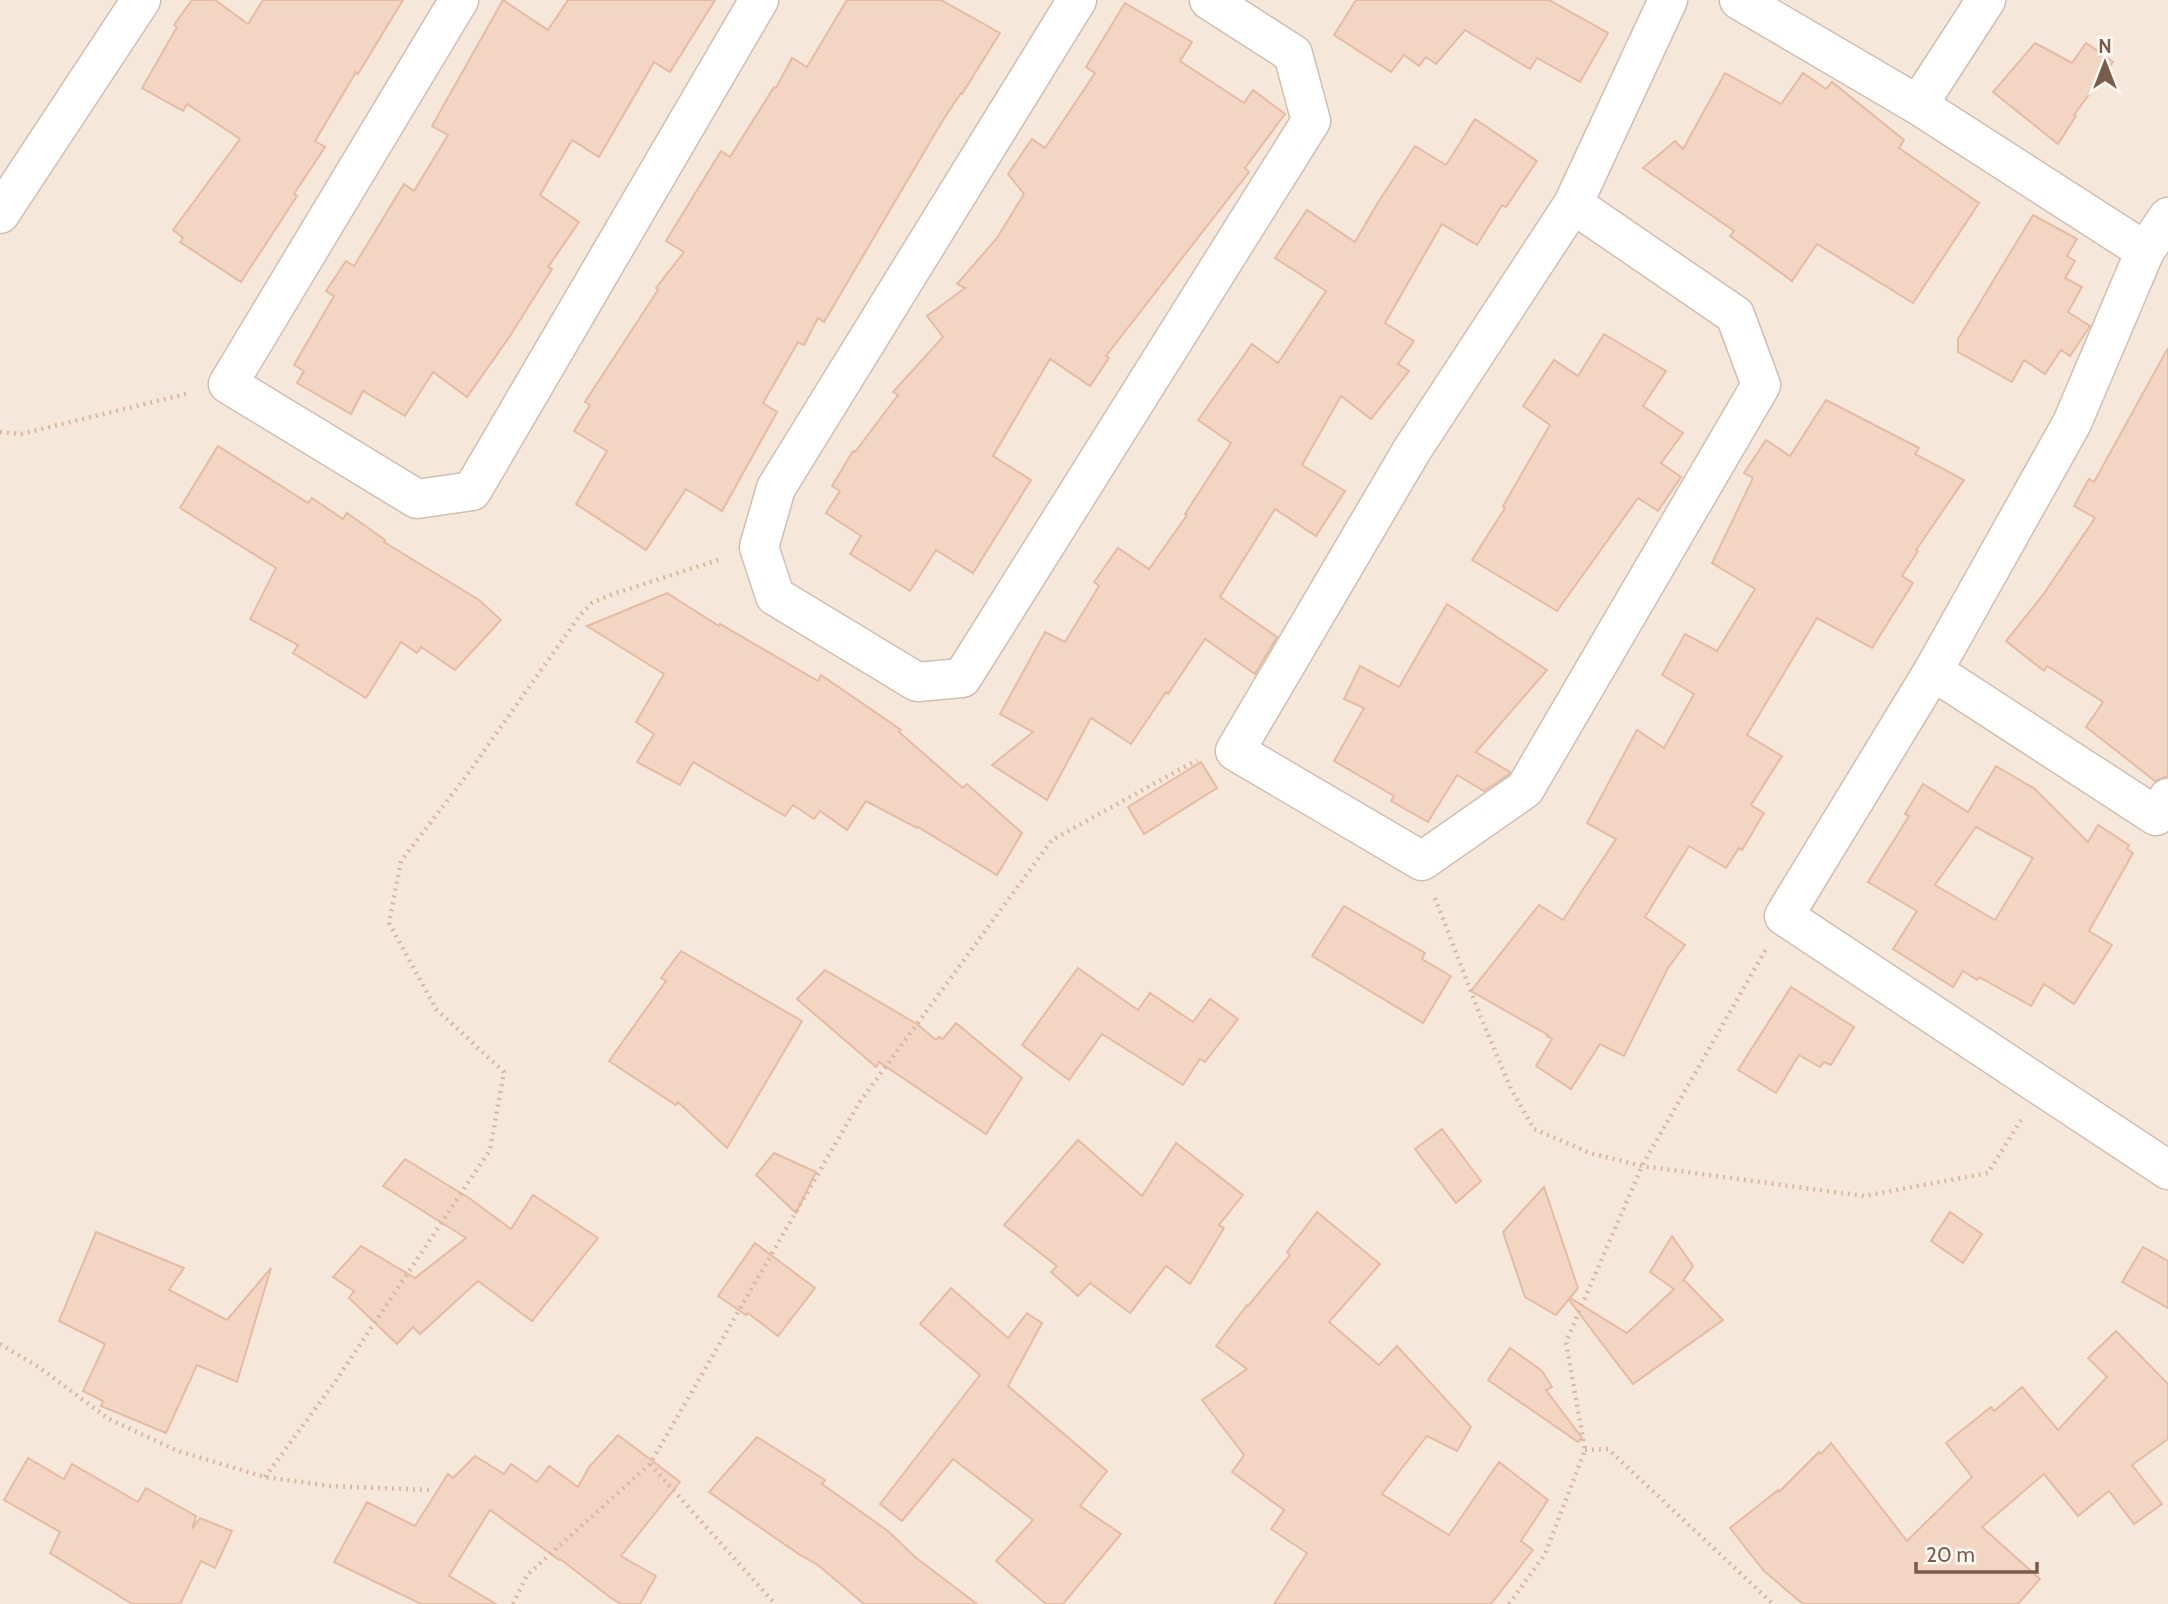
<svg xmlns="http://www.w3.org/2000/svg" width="2168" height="1604" viewBox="0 0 2168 1604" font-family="Cabin,sans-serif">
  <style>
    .residential { fill: #f5e8da }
    .building { fill: #f3d5c3; stroke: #e6bba3; stroke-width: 2; fill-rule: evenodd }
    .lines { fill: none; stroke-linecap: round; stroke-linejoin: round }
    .street-casing { stroke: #d1beb0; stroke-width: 41 }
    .path { stroke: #d9b8a5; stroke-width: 4.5; stroke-dasharray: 2 5; stroke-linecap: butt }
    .street { stroke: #fff; stroke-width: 38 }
  </style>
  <rect width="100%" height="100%" fill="#fdf6ec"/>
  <rect class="residential" x="0" y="0" width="2168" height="1604"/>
  <g class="building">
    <polygon points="192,0 215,0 248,24 263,0 403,0 358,74 356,72 315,141 325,147 294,194 297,196 241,282 180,242 183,238 173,230 240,139 187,104 183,111 142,88 177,27 174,25"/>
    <polygon points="503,0 548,30 568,0 715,0 670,72 654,62 599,157 572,140 540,195 579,222 548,267 552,269 510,336 467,397 433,372 405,416 363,391 351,414 297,383 304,371 294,365 334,296 326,291 346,261 354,266 404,184 414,191 448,135 432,126"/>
    <polygon points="847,0 941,0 1000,33 962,94 961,93 943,120 824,322 818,318 804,345 798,342 763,403 777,412 722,511 686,489 646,550 576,504 607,451 574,431 590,405 585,402 658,290 656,288 684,252 666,241 721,151 730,157 774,87 776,88 792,58 807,67"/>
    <polygon points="1356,0 1549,0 1608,33 1580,82 1537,58 1530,69 1465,30 1436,64 1426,57 1419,66 1404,55 1391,72 1334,35"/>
    <polygon points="1125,3 1192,42 1180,61 1244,103 1253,90 1285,114 1245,168 1249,172 1106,356 1109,358 1090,386 1050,359 993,456 1031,480 973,573 936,550 910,591 850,554 861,536 826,513 840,491 832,486 853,451 855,452 898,395 893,392 943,337 927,316 965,288 957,284 997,238 1024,194 1008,174 1032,139 1045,148 1095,73 1086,67"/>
    <polygon points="2035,43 2072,63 2086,43 2113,62 2074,115 2076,116 2058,144 1993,92"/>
    <polygon points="1725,73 1781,104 1803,73 1826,89 1832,82 1904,140 1899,148 1979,203 1913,303 1817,244 1792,281 1730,236 1734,231 1643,168 1675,141 1683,149"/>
    <polygon points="1475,119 1537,161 1506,207 1502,205 1477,245 1442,224 1385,323 1414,341 1398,364 1409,371 1371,419 1341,396 1302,465 1345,491 1316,536 1275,509 1220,597 1277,637 1255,674 1205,639 1168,694 1166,692 1131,744 1091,718 1047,800 992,765 1033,732 1000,714 1045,632 1065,642 1099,586 1094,582 1118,548 1149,569 1187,515 1185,514 1231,443 1198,420 1252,344 1278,363 1326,291 1275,258 1307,210 1355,242 1377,204 1415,146 1446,165"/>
    <polygon points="2033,215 2077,239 2067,256 2075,261 2065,278 2082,287 2068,312 2090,326 2070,356 2061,350 2045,374 2024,360 2012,382 1958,352 1958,339"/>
    <polygon points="1604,334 1666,371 1643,406 1683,433 1661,463 1681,477 1658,511 1638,498 1557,611 1472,560 1505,508 1503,506 1550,425 1523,406 1554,360 1578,376"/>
    <polygon points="2168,348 2168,776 2155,781 2086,727 2103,702 2047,666 2044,671 2006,641 2043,595 2095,518 2074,506 2089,479 2094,482"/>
    <polygon points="1826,400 1919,448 1915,454 1964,480 1916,550 1918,551 1902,576 1913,583 1872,648 1817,618 1747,735 1782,756 1751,805 1764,813 1742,850 1739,848 1726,868 1689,846 1645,917 1685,945 1668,968 1624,1056 1600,1044 1571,1089 1536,1066 1552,1039 1547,1036 1548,1035 1471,991 1539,905 1563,920 1616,839 1587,823 1637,730 1664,748 1694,694 1662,675 1685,634 1717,651 1755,589 1712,563 1753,478 1744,473 1766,440 1790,456"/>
    <polygon points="218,446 308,503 312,498 343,519 347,513 385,540 384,542 479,600 501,620 455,670 421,647 417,653 401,642 366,698 293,653 298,645 250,619 276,568 180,508"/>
    <polygon points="667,593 719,626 720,624 818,681 821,675 901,730 899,732 963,788 967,784 1022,833 997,875 918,827 917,828 866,801 847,830 820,811 814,819 793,805 785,816 693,762 680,785 637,762 654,734 636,722 664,674 587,626"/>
    <polygon points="1447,604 1547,670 1476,752 1510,772 1509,774 1484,791 1457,775 1428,822 1391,801 1394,796 1334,761 1364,708 1344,699 1360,666 1399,687"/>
    <polygon points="1201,762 1217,788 1144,834 1128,807"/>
    <path d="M1996,766L2035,789L2088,842L2098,825L2129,845L2127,849L2133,853L2089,931L2112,945L2074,1004L2044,984L2031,1006L1979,977L1977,980L1963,971L1953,987L1893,949L1917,911L1868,882L1909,816L1905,814L1923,784L1968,812ZM1976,827L2033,858L1995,920L1935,885Z"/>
    <polygon points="1344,906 1425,953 1422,959 1451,976 1423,1023 1312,956"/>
    <polygon points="681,951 802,1021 727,1148 678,1102 676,1105 609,1061 666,981 661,978"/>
    <polygon points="1078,968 1138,1010 1150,993 1193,1022 1210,999 1238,1019 1205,1062 1200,1059 1183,1085 1102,1034 1069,1080 1022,1045"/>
    <polygon points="825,970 917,1024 936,1040 939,1037 943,1039 956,1023 1022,1078 986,1134 879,1062 876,1067 797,999"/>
    <polygon points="1791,987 1854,1027 1831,1065 1824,1062 1820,1067 1799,1055 1776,1093 1738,1070"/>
    <polygon points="1442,1129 1481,1181 1456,1203 1415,1149"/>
    <polygon points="1078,1140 1142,1196 1176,1143 1243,1195 1219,1225 1224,1228 1190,1284 1166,1266 1130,1313 1090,1283 1078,1296 1051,1272 1057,1266 1004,1225"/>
    <polygon points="774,1153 816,1172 796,1213 756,1175"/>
    <polygon points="405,1159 469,1198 511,1229 533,1195 598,1238 532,1321 478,1281 420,1334 413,1327 397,1344 349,1298 354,1291 333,1277 361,1246 415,1278 466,1238 383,1186"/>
    <polygon points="1544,1187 1578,1288 1556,1315 1525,1297 1503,1232"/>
    <polygon points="1317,1212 1380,1264 1329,1322 1379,1365 1397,1346 1471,1427 1457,1451 1427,1436 1382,1494 1449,1535 1499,1462 1548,1500 1521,1541 1533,1550 1491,1604 1274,1604 1307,1553 1271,1529 1284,1510 1232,1472 1244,1455 1202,1400 1247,1369 1216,1346 1247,1305 1248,1306 1290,1255 1287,1252"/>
    <polygon points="1950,1212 1982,1234 1963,1263 1931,1241"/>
    <polygon points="96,1232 184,1268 169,1290 227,1320 271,1268 237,1382 197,1365 166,1433 101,1406 103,1401 83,1391 105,1344 59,1321"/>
    <polygon points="1672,1236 1693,1266 1682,1282 1684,1280 1723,1320 1633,1384 1569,1300 1570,1298 1627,1333 1674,1289 1650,1272"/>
    <polygon points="755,1243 815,1288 778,1336 748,1313 746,1315 718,1296"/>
    <polygon points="2143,1247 2168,1261 2168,1308 2122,1282"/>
    <polygon points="951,1288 1008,1338 1027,1313 1042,1323 1008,1386 1107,1471 1080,1506 1121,1534 1063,1604 1046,1604 996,1561 1033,1520 953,1459 902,1521 880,1504 980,1375 920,1324"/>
    <polygon points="2116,1331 2168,1384 2168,1439 2132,1465 2162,1504 2134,1524 2109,1491 2078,1516 2044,1474 1982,1527 2040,1579 2018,1604 1803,1604 1764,1571 1730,1528 1778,1490 1779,1492 1819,1452 1821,1454 1831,1443 1907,1541 1972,1477 1946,1443 1991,1407 1994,1411 2022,1387 2058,1430 2107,1377 2088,1358"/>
    <polygon points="1510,1348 1542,1371 1552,1387 1546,1390 1582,1438 1578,1442 1488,1380"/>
    <polygon points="618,1435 680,1482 621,1556 656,1576 640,1604 621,1604 611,1598 560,1559 559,1560 490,1510 449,1576 496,1604 421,1604 334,1562 367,1502 415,1526 448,1474 453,1478 475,1456 504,1474 511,1464 537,1482 549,1466 578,1487 589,1467"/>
    <polygon points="757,1437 825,1480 822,1484 888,1531 915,1557 977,1604 864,1604 818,1565 800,1555 709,1492"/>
    <polygon points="28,1458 64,1479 72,1464 138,1502 146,1488 196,1516 192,1529 200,1518 232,1531 215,1568 201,1561 180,1604 132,1604 50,1553 60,1532 4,1500"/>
  </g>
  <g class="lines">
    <defs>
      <g id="street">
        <polyline points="459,0 228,384 417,499 472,491 759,0"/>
        <polyline points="1077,0 776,488 759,547 775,596 917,682 962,678 1311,121 1293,54 1209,0"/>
        <polyline points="1739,0 1918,105 2145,251"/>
        <polyline points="1918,105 1986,0"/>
        <polyline points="1573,204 1735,315 1761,385 1525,789 1422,861 1235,751 1412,450 1573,204 1668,0"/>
        <polyline points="0,214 141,0"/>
        <polyline points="2168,217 2145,251 2072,423 1933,671 1784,916 2168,1170"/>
        <polyline points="1933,671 2156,816 2168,798"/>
      </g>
    </defs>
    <use href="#street" class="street-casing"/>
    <g class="path">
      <polyline points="0,432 21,434 190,393"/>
      <polyline points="1435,898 1480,1015 1511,1089 1534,1129 1590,1153 1642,1166 1864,1196 1988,1173 2021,1120"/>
      <polyline points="0,1344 40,1368 109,1419 178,1451 265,1477 330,1486 430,1490"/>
      <polyline points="1585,1450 1608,1449 1773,1604"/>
      <polyline points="650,1464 775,1604"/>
      <polyline points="265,1477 337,1379 490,1150 504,1072 436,1009 389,923 401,861 467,775 580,615 592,603 610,595 721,559"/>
      <polyline points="513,1604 527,1575 650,1464 859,1103 1052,840 1197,760"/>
      <polyline points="1509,1604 1545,1554 1585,1450 1566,1342 1642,1166 1766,949"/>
    </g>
    <use href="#street" class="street"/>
  </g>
  <g transform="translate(2105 63)" stroke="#fffaf3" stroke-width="5" paint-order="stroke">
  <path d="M0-5L12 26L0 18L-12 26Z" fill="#7a5c4d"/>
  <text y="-10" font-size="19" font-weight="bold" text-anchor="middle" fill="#7a5c4d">N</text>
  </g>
  <path d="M1916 1562v10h121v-10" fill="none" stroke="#7a5c4d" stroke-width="3.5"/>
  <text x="1926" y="1562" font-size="21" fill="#7a5c4d" stroke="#fffaf3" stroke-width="5" paint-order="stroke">20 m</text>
</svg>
